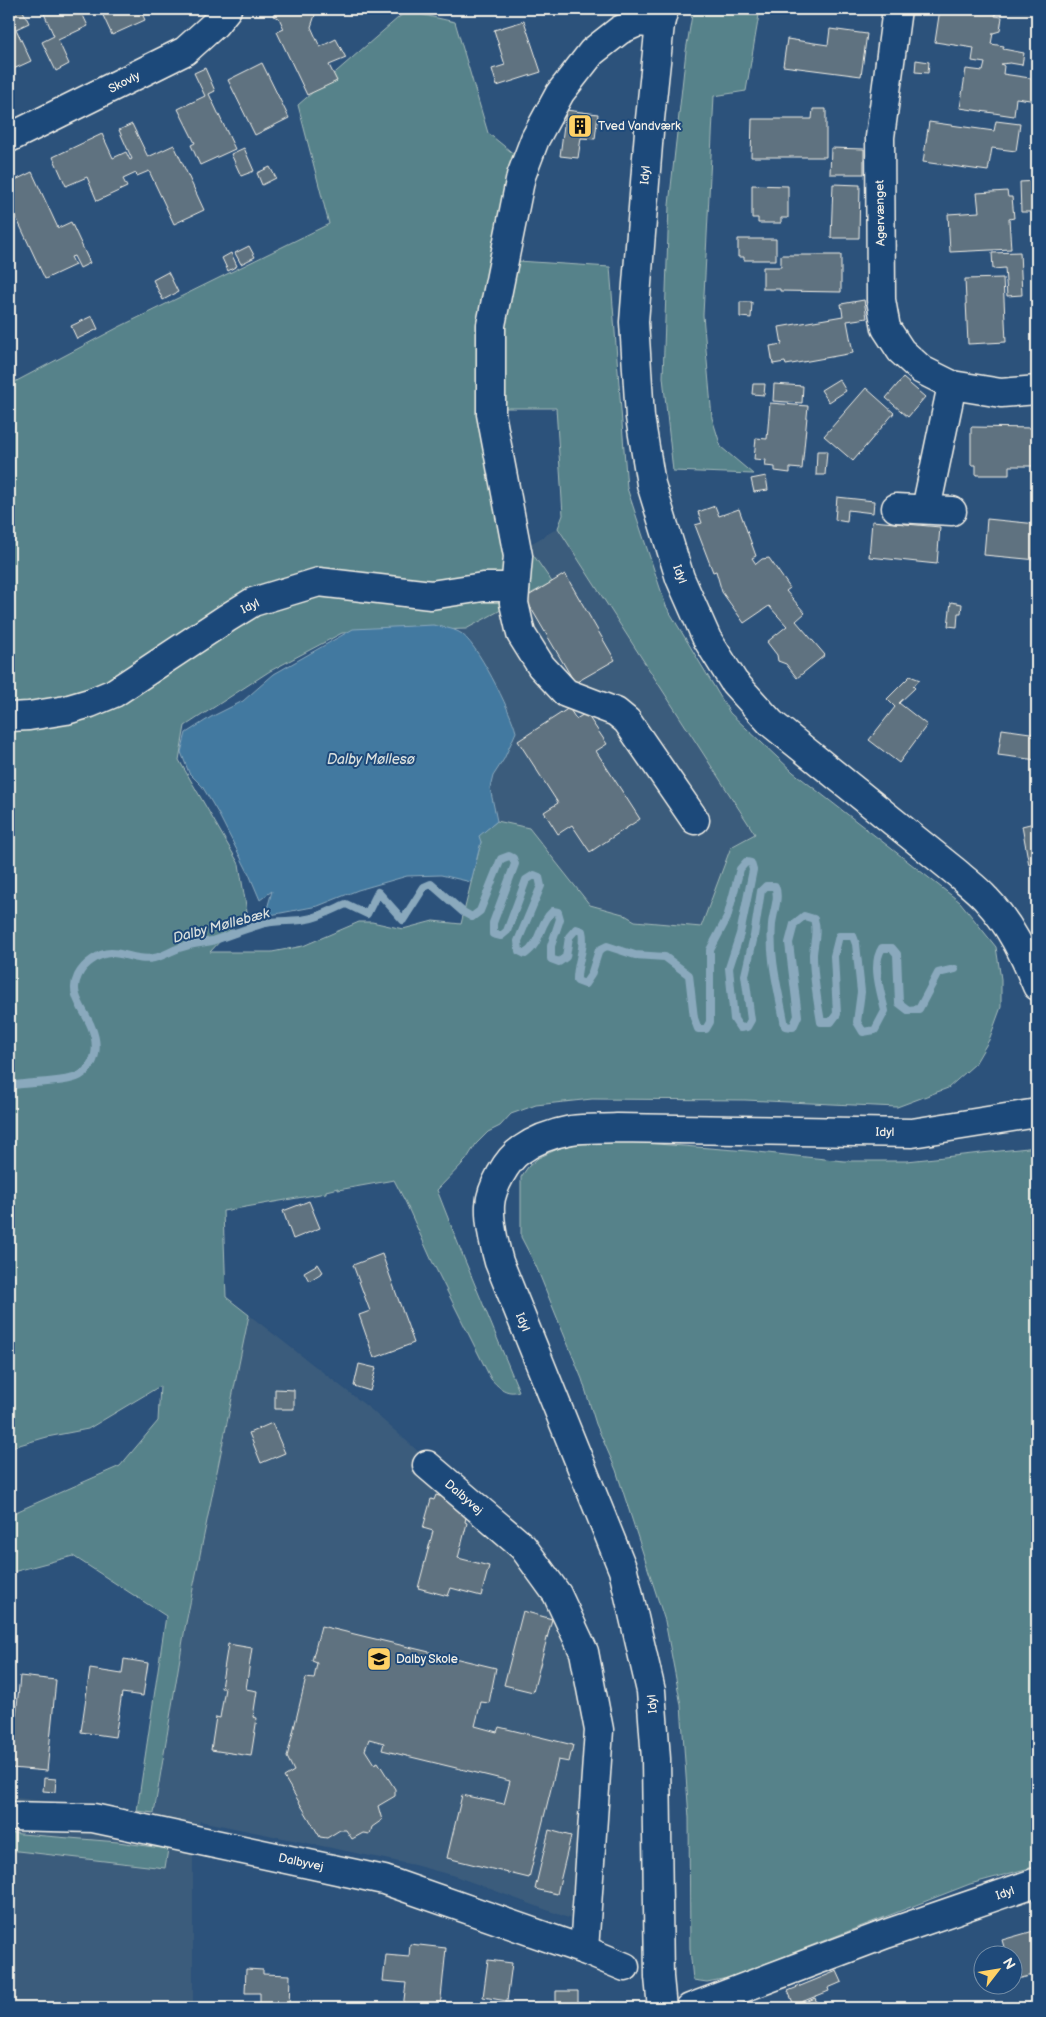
<svg xmlns="http://www.w3.org/2000/svg" width="1046" height="2017" viewBox="0 0 1046 2017" font-family="'Balsamiq Sans',sans-serif">
  <style>
    .built { fill: #3b5c7c }
    .green { fill: #56828a; stroke: #a5bab9; fill-rule: evenodd }
    .water { fill: #4379a0; stroke: #8aa9bd }
    .lines { fill: none; stroke-linecap: round; stroke-linejoin: round }
    .stream { stroke: #8aa9bd; stroke-width: 8 }
    .building { fill: #5e7280; stroke: #f4f1e8 }
    .minor-casing { stroke: #f4f1e8; stroke-width: 31 }
    .minor { stroke: #1f4a7a; stroke-width: 28 }
    .labels { text-anchor: middle; stroke-width: 4; stroke-linejoin: round; paint-order: stroke }
    .street-label { font-size: 12px; fill: #f4f1e8; stroke: #1f4a7a }
    .poi-label { font-size: 12px; fill: #f4f1e8; stroke: #1f4a7a; text-anchor: start }
    .water-label { font-size: 14px; font-style: italic; fill: #d9dfdd; stroke: #1f4a7a }
  </style>
  <rect width="100%" height="100%" fill="#2c527b"/>
  <filter id="ink" filterUnits="userSpaceOnUse"><feTurbulence type="fractalNoise" baseFrequency=".02" numOctaves="2"/><feDisplacementMap in="SourceGraphic" scale="10" xChannelSelector="R" yChannelSelector="G"/><feConvolveMatrix kernelMatrix="1 2 1 2 8 2 1 2 1" color-interpolation-filters="sRGB"/></filter>
  <g filter="url(#ink)">
    <g class="built">
      <polygon points="558,528 755,834 731,847 701,927 635,921 623,914 590,905 529,828 497,821 490,788 493,776 504,759 516,732 469,639 459,631 467,629 551,582 527,546"/>
      <polygon points="249,1315 369,1408 409,1443 449,1481 558,1603 592,1729 582,1923 455,1876 414,1865 200,1821 193,1854 193,2008 9,2008 9,1797 155,1813 185,1628"/>
    </g>
    <g class="green">
      <polygon points="693,9 760,9 746,91 714,96 703,315 712,418 721,447 753,474 673,471 663,377 669,205 686,51"/>
      <path d="M406,11L455,22L488,133L531,168L518,261L610,267L627,488L666,606L730,713L793,772L960,902L996,947L1001,979V1007L989,1040L975,1064L948,1088L897,1107L745,1100L592,1099L536,1105L511,1114L500,1126L488,1132L476,1144L466,1160L437,1190L461,1251L519,1391C507,1395 499,1388 491,1379L432,1261L406,1203L394,1180L338,1190V1188L326,1191V1193L223,1211L226,1297L249,1315L185,1628L154,1813L137,1811L166,1616L73,1556L9,1573V1515L120,1466L158,1421L160,1386L88,1429L47,1437L9,1448V385L119,327L329,224L298,105ZM504,408H556L563,515L558,528L755,834L731,847L701,927L635,921L623,914L590,905L529,828L497,821L478,836L481,842L461,924L433,921L403,929L372,922H359L303,946L272,952H210L247,912L239,864L179,760L185,726L270,671L342,633L466,629L552,582L527,546Z"/>
      <polygon points="605,1140 748,1151 844,1161 907,1161 1037,1147 1037,1866 970,1884 728,1978 707,1982 693,1980 690,1949 689,1818 681,1705 665,1621 616,1470 596,1424 582,1379 536,1266 521,1237 521,1177 528,1167 538,1158 562,1147"/>
      <polygon points="9,1833 118,1842 168,1849 165,1868 9,1850"/>
    </g>
    <path class="water" d="M433,625C441,627 452,628 459,632C476,640 511,712 516,732L504,759L493,776L490,788L497,821L479,836L481,842L471,882L441,875L407,876L358,890L318,906L265,916L272,891L260,900L249,874L218,813L202,786L189,773L181,752L186,733L211,717L243,701L274,674L353,629Z"/>
    <g class="lines">
      <path class="stream" d="M9,1086C27,1082 66,1083 79,1076C98,1065 99,1044 91,1026C87,1016 79,1006 76,995C72,982 80,968 92,960C115,943 131,963 154,958C165,956 175,948 186,946C194,943 203,943 212,941C230,935 247,928 266,923C279,920 294,922 307,919C320,917 334,909 346,904L367,914L378,892L403,920L424,887L431,884L463,912L472,917L480,911L501,859L509,856L513,858L515,864L493,923V934L501,936L507,931L526,880L534,875L539,877L541,886L518,941L519,951L525,954C541,944 539,923 553,911L558,912L560,919L551,946V959L559,962L566,957L569,937L576,929L582,931C586,948 576,964 577,981L585,984L591,975L599,950L607,946L635,955L665,957L689,975L694,1018L698,1029H706L710,1022V950L727,918L740,869L746,862L751,863L753,870L740,934L729,968L734,1019L740,1028L747,1027L751,1020L745,975L754,936L761,891L766,886H775C780,898 773,912 772,924C769,959 779,992 785,1026L793,1027L798,1016L789,943L794,924L804,916L814,919C818,931 814,942 813,954C813,977 817,999 821,1022H831L837,1014L834,956L839,936H853L856,944L861,992L857,1022L863,1032L875,1030L885,1011C881,992 871,965 882,948H892L897,954L899,1003L908,1010L919,1009L938,973L955,969"/>
    </g>
    <g class="building">
      <polygon points="9,9 22,9 29,23 16,29 31,61 9,71"/>
      <polygon points="42,9 80,9 88,26 58,40 69,64 56,71 42,42 54,36"/>
      <polygon points="100,9 140,9 145,20 112,35"/>
      <polygon points="276,9 317,9 311,27 320,47 336,39 346,58 329,65 337,81 307,95 277,32 284,29 279,18 273,16"/>
      <polygon points="940,9 972,9 996,12 995,16 1002,17 1000,31 993,33 991,44 1004,46 1003,49 1024,53 1022,65 1010,63 1001,64 1004,66 1003,74 1037,79 1037,101 1016,98 1014,116 960,108 966,69 983,71 985,63 972,61 974,48 935,42"/>
      <polygon points="524,21 541,72 497,86 492,69 505,65 494,30"/>
      <polygon points="830,29 867,34 861,76 783,66 787,39 828,45"/>
      <polygon points="916,60 929,62 928,73 915,72"/>
      <polygon points="262,63 289,118 255,135 228,80"/>
      <polygon points="205,68 215,91 209,94 235,149 200,165 191,145 195,143 178,109 205,96 194,73"/>
      <polygon points="813,109 826,109 826,157 751,157 752,119 812,119"/>
      <polygon points="566,110 598,114 595,139 581,138 578,158 560,156"/>
      <polygon points="996,121 1020,124 1016,151 992,148 988,171 923,162 929,122 994,131"/>
      <polygon points="132,124 148,157 174,145 204,210 174,224 149,171 137,176 136,173 123,179 127,187 97,201 87,177 66,186 53,157 102,134 113,158 126,152 130,160 132,159 119,130"/>
      <polygon points="244,148 254,171 241,176 231,154"/>
      <polygon points="831,148 864,149 864,174 830,174"/>
      <polygon points="270,167 276,178 262,185 257,173"/>
      <polygon points="32,172 58,228 71,222 90,263 80,268 74,256 71,257 75,265 45,279 16,217 9,220 9,183"/>
      <polygon points="1037,181 1037,212 1021,212 1020,182"/>
      <polygon points="833,184 860,185 859,238 831,238"/>
      <polygon points="752,185 788,186 788,218 781,218 781,223 758,223 758,218 752,218"/>
      <polygon points="1007,191 1008,197 1012,197 1014,218 1009,219 1011,249 950,252 948,214 979,212 977,193"/>
      <polygon points="738,239 776,239 776,260 744,260 744,257 738,257"/>
      <polygon points="249,246 255,257 241,264 235,253"/>
      <polygon points="1020,252 1022,295 1007,296 1005,268 993,269 992,253"/>
      <polygon points="231,253 237,266 228,271 222,258"/>
      <polygon points="781,255 841,255 841,292 780,291 780,289 763,289 763,267 781,267"/>
      <polygon points="168,272 178,292 163,300 153,280"/>
      <polygon points="1003,278 1006,342 968,344 965,279"/>
      <polygon points="864,300 867,318 847,321 853,353 786,365 785,362 773,364 770,346 782,344 779,327 843,316 841,304"/>
      <polygon points="740,302 752,302 751,318 740,317"/>
      <polygon points="92,316 98,329 77,339 71,326"/>
      <polygon points="903,378 925,397 908,417 886,398"/>
      <polygon points="839,379 846,391 829,402 821,390"/>
      <polygon points="753,384 765,384 764,395 752,394"/>
      <polygon points="774,384 803,386 802,403 773,401"/>
      <polygon points="866,388 894,413 853,461 824,436"/>
      <polygon points="770,403 808,406 802,469 790,468 790,473 775,471 775,467 765,466 766,460 754,459 756,438 767,439"/>
      <polygon points="971,427 1035,428 1035,466 1009,466 1009,475 976,475 976,465 971,465"/>
      <polygon points="817,451 827,451 825,475 816,475"/>
      <polygon points="766,476 768,490 754,492 751,479"/>
      <polygon points="837,497 874,501 873,513 848,510 847,522 835,520"/>
      <polygon points="715,506 719,516 739,509 756,556 752,558 756,564 762,559 769,558 790,588 786,591 805,613 796,621 825,655 797,678 786,664 778,661 777,655 767,642 787,626 769,606 744,623 722,592 716,571 713,572 695,525 702,523 698,512"/>
      <polygon points="987,519 1037,524 1037,560 984,555"/>
      <polygon points="872,521 940,527 937,564 869,557"/>
      <polygon points="565,574 615,660 575,683 525,598"/>
      <polygon points="951,602 962,604 961,613 958,613 957,627 948,626"/>
      <polygon points="910,676 920,680 913,686 915,688 899,703 927,725 899,763 869,740 895,707 887,699"/>
      <polygon points="569,708 576,719 586,713 607,744 596,751 640,819 590,852 572,825 558,834 544,812 558,803 518,741"/>
      <polygon points="1002,729 1037,734 1037,760 998,755"/>
      <polygon points="1037,814 1037,863 1029,865 1022,826 1034,823 1032,816"/>
      <polygon points="309,1201 320,1228 293,1239 283,1211"/>
      <polygon points="382,1254 414,1343 374,1358 359,1315 370,1311 353,1265"/>
      <polygon points="318,1264 323,1272 309,1281 304,1272"/>
      <polygon points="359,1364 376,1368 370,1391 354,1386"/>
      <polygon points="275,1389 294,1390 294,1409 275,1409"/>
      <polygon points="272,1423 285,1453 261,1463 249,1433"/>
      <polygon points="436,1495 452,1500 451,1504 468,1509 465,1522 467,1523 458,1558 489,1566 481,1596 451,1588 448,1596 418,1588 433,1531 423,1528 431,1499 434,1500"/>
      <polygon points="523,1611 552,1619 533,1692 504,1685"/>
      <polygon points="321,1626 496,1668 489,1703 481,1702 475,1726 497,1732 499,1727 573,1745 569,1762 558,1760 529,1878 447,1858 462,1795 504,1804 510,1781 382,1750 384,1743 369,1739 365,1750 374,1764 378,1762 395,1789 395,1796 378,1806 382,1820 372,1827 370,1834 363,1833 352,1839 346,1830 340,1830 327,1838 320,1837 284,1777 294,1771 287,1757 306,1678 314,1679 317,1663 312,1661"/>
      <polygon points="228,1644 252,1648 246,1689 257,1691 253,1717 257,1718 251,1756 211,1750 216,1717 220,1718 225,1688 221,1688"/>
      <polygon points="124,1659 148,1663 143,1696 122,1693 115,1737 81,1732 90,1669 122,1674"/>
      <polygon points="20,1676 56,1680 47,1771 11,1768"/>
      <polygon points="44,1778 56,1779 55,1792 43,1791"/>
      <polygon points="549,1830 571,1836 557,1894 535,1889"/>
      <polygon points="1037,1930 1037,1974 1014,1980 1014,1954 1006,1954 1002,1940"/>
      <polygon points="410,1944 446,1948 440,2008 403,2008 406,1983 383,1981 386,1955 409,1957"/>
      <polygon points="488,1960 512,1963 507,2001 483,1997"/>
      <polygon points="246,1969 263,1970 263,1974 290,1975 289,2008 260,2008 260,1993 245,1993"/>
      <polygon points="837,1971 842,1982 828,1988 829,1991 794,2005 788,1991"/>
      <polygon points="556,1991 578,1991 578,2002 595,2002 595,2008 556,2008"/>
      <polygon points="815,1998 819,2008 807,2008 806,2002"/>
      <polygon points="1037,2001 1037,2008 1009,2008"/>
      <polygon points="444,2002 467,2005 466,2008 443,2008"/>
    </g>
    <g class="lines">
      <defs>
        <g id="minor">
          <path d="M664,9L660,24L650,119L634,322L640,417L651,484L680,578L707,639L734,682L771,723L957,873C966,881 977,889 986,899C1010,924 1024,954 1037,986"/>
          <polyline points="897,9 880,137 881,300 886,328 901,351 922,370 952,385 1001,393 1037,390"/>
          <polyline points="660,24 638,22 620,30 592,52 560,93 535,139 521,176 491,325 491,414 518,556 514,603 521,634 541,666 566,693 616,712 627,721 695,820"/>
          <polyline points="9,138 185,51 215,24 227,9"/>
          <polyline points="896,508 952,511"/>
          <polyline points="926,509 952,385"/>
          <polyline points="9,717 29,716 66,710 90,703 114,693 227,618 253,602 319,582 431,595 483,587 515,587"/>
          <polyline points="427,1465 523,1547 557,1594 584,1652 599,1730 584,1950"/>
          <polyline points="9,1816 93,1818 384,1880 584,1950 625,1967"/>
          <path d="M662,2008L659,1977L656,1759L651,1691L623,1570L499,1262C494,1244 489,1224 490,1205C491,1188 507,1159 521,1150C535,1140 555,1133 571,1130C586,1128 602,1129 617,1128L912,1133L1037,1113"/>
          <polyline points="690,2008 886,1934 1037,1882"/>
        </g>
      </defs>
      <use href="#minor" class="minor-casing"/>
      <use href="#minor" class="minor"/>
    </g>
  </g>
  <defs>
    <symbol id="building-square" viewBox="-11 -11 22 22"><rect x="-9" y="-9" width="18" height="18" rx="4" fill="#ffd166" stroke="#1f4a7a"/><path d="M-4-6H4V6H1V3H-1V6H-4ZM-2.5-4.3h1.7v1.8h-1.7ZM.8-4.3h1.7v1.8H.8ZM-2.5-1h1.7V.8h-1.7ZM.8-1h1.7V.8H.8Z" fill="#111"/></symbol>
    <symbol id="school-square" viewBox="-11 -11 22 22"><rect x="-9" y="-9" width="18" height="18" rx="4" fill="#ffd166" stroke="#1f4a7a"/><path d="M0-5L7-2L0 1L-7-2ZM-4 1L0 2.5L4 1V4Q0 6-4 4Z" fill="#111"/></symbol>
  </defs>
  <g fill-rule="evenodd">
    <use href="#building-square" x="566" y="112" width="28" height="28"/>
    <use href="#school-square" x="365" y="1645" width="28" height="28"/>
  </g>
  <g class="labels">
    <g class="street-label">
      <text transform="translate(124 82) rotate(-27)" y="4">Skovly</text>
      <text transform="translate(645 175) rotate(-85)" y="4">Idyl</text>
      <text transform="translate(880 213) rotate(-91)" y="4">Agervænget</text>
      <text transform="translate(680 574) rotate(70)" y="4">Idyl</text>
      <text transform="translate(250 606) rotate(-26)" y="4">Idyl</text>
      <text transform="translate(885 1132) rotate(1)" y="4">Idyl</text>
      <text transform="translate(523 1322) rotate(68)" y="4">Idyl</text>
      <text transform="translate(464 1497) rotate(41)" y="4">Dalbyvej</text>
      <text transform="translate(652 1704) rotate(-95)" y="4">Idyl</text>
      <text transform="translate(301 1862) rotate(12)" y="4">Dalbyvej</text>
      <text transform="translate(1005 1893) rotate(-19)" y="4">Idyl</text>
    </g>
    <g class="poi-label">
      <text x="598" y="130">Tved Vandværk</text>
      <text x="396" y="1663">Dalby Skole</text>
    </g>
    <g class="water-label">
      <text x="371" y="764">Dalby Møllesø</text>
      <text transform="translate(221 925) rotate(-15)" y="5">Dalby Møllebæk</text>
    </g>
  </g>
  <rect width="1046" height="2017" fill="none" stroke="#1f4a7a" stroke-width="30"/>
  <rect x="15" y="15" width="1016" height="1987" fill="none" stroke="#f4f1e8" stroke-width="2" filter="url(#ink)"/>
  <g transform="translate(998 1970) rotate(59)"><circle r="24" fill="#1f4a7a" stroke="#748da6"/>
  <path d="M0-4L9 19L0 12L-9 19Z" fill="#ffd166"/>
  <text y="-8" font-size="14" font-weight="bold" text-anchor="middle" fill="#f4f1e8">N</text>
  </g>
</svg>
